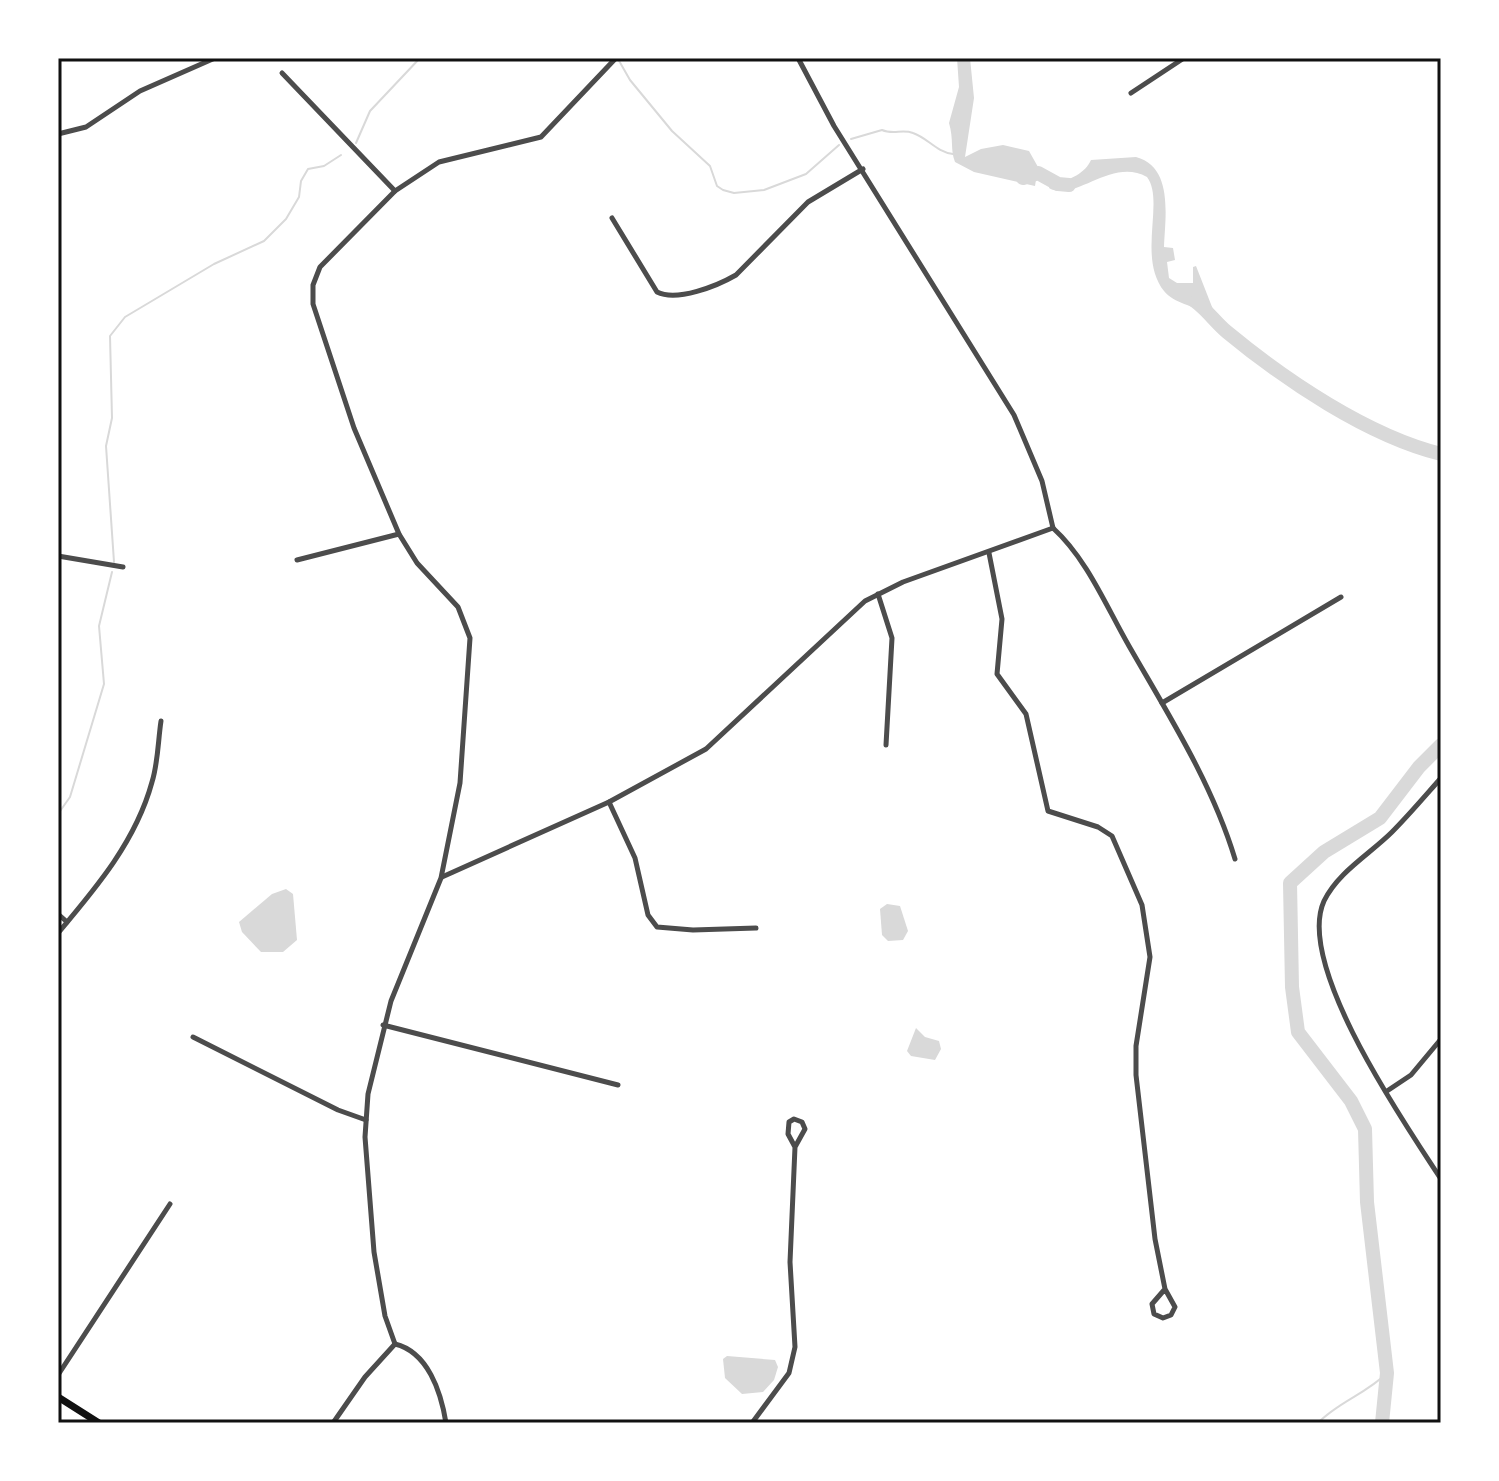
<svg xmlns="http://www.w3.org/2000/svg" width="1499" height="1481" viewBox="0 0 1499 1481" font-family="Rubik,sans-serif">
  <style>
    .water { fill: #d9d9d9 }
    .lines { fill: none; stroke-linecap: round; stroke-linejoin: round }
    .stream { stroke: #d9d9d9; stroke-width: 2 }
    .river { stroke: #d9d9d9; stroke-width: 14 }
    .minor { stroke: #4c4c4c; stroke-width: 5 }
    .secondary { stroke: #111; stroke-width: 7 }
    .neatline { fill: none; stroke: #111; stroke-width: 3 }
  </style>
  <rect width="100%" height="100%" fill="#fff"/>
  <g class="water">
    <path d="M957,58H970L974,98L965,157L981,149L1003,145L1029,151L1038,167L1035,186L974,172L955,162C950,149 954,140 949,123L959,87Z"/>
    <path d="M1136,157C1174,167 1165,218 1164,247L1173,248L1175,260L1167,262L1169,278L1177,283H1193V267L1196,266L1214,312L1206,316C1194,304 1174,304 1164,291C1137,257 1165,201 1147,177C1111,157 1075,203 1049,188L1051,181C1066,183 1085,174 1091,160Z"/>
    <polygon points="286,889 293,894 297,940 283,952 261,952 242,932 239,922 272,894"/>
    <polygon points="887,904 900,906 908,931 903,940 888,941 882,935 880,909"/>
    <polygon points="916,1028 925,1037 939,1041 941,1049 935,1060 911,1056 907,1051"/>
    <polygon points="727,1356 775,1360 778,1367 774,1380 763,1392 742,1394 725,1378 723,1359"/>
  </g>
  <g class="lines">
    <g class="stream">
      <polyline points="618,59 630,80 672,131 710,166 717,186 723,190 734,193 764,190 806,174 839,145"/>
      <path d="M851,139L882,130C893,135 902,129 913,133C928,138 936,152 953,154"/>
      <polyline points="356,143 370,111 420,58"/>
      <polyline points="114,562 106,446 112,418 110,336 125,317 214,264 264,241 286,219 299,197 301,181 308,169 324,166 341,155"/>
      <polyline points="58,814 70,797 104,684 99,626 112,572"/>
      <path d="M1318,1423C1338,1402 1366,1394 1387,1373"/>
    </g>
    <g class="river">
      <polyline points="1023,178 1038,173 1058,184 1069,185"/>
      <path d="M1196,302C1208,311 1216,323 1227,332C1285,380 1368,436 1441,454"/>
      <polyline points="1382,1423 1387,1373 1367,1202 1365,1129 1351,1101 1298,1032 1292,987 1290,883 1324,852 1380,818 1419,767 1441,745"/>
    </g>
    <g class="minor">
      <polyline points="798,58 834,126 1014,415 1042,481 1053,528"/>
      <polyline points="282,73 395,191"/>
      <polyline points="1131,93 1184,58"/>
      <polyline points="58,134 86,127 140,91 215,58"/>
      <path d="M612,218L657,292C677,302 717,286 736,275L808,202L863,169"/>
      <path d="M1053,528C1087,559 1106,606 1129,646C1168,714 1212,783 1235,859"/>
      <polyline points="989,553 1002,619 997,674 1026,714 1048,811 1098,827 1112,836 1142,905 1150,957 1136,1046 1136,1075 1155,1239 1165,1289 1175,1307 1171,1315 1163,1318 1154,1314 1152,1304 1165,1289"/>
      <polyline points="58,556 123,567"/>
      <polyline points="297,560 399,534"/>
      <polyline points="878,594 892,638 886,745"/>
      <polyline points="1162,703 1341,597"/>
      <path d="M1441,778C1425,796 1409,815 1392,832C1370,854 1338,872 1324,901C1295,965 1405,1124 1441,1179"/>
      <polyline points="609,802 635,858 648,915 657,927 693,930 756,928"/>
      <polyline points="442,877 609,802 706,749 865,601 903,582 1053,528"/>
      <polyline points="58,914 67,922"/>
      <path d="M58,933C96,888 136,841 152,782C158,763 158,741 161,721"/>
      <polyline points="383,1025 618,1085"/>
      <polyline points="193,1037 338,1110 366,1120"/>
      <polyline points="1387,1091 1411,1075 1441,1039"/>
      <polyline points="395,1344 385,1316 374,1252 365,1137 368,1094 391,1001 441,878 460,783 470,638 458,607 417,563 399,534 354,428 313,304 313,285 320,267 395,191 439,162 541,137 616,58"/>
      <path d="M395,1344C428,1352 441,1392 446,1423"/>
      <polyline points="58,1375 170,1204"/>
      <polyline points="333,1423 365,1377 395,1344"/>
      <polyline points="752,1423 789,1373 795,1347 790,1262 795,1147 788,1134 789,1122 794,1119 802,1122 805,1129 795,1147"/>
    </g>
    <polyline class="secondary" points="58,1397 99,1423"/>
  </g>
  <rect width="1499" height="1481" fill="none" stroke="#ffffff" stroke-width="120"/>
  <rect x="60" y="60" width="1379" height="1361" class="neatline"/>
</svg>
